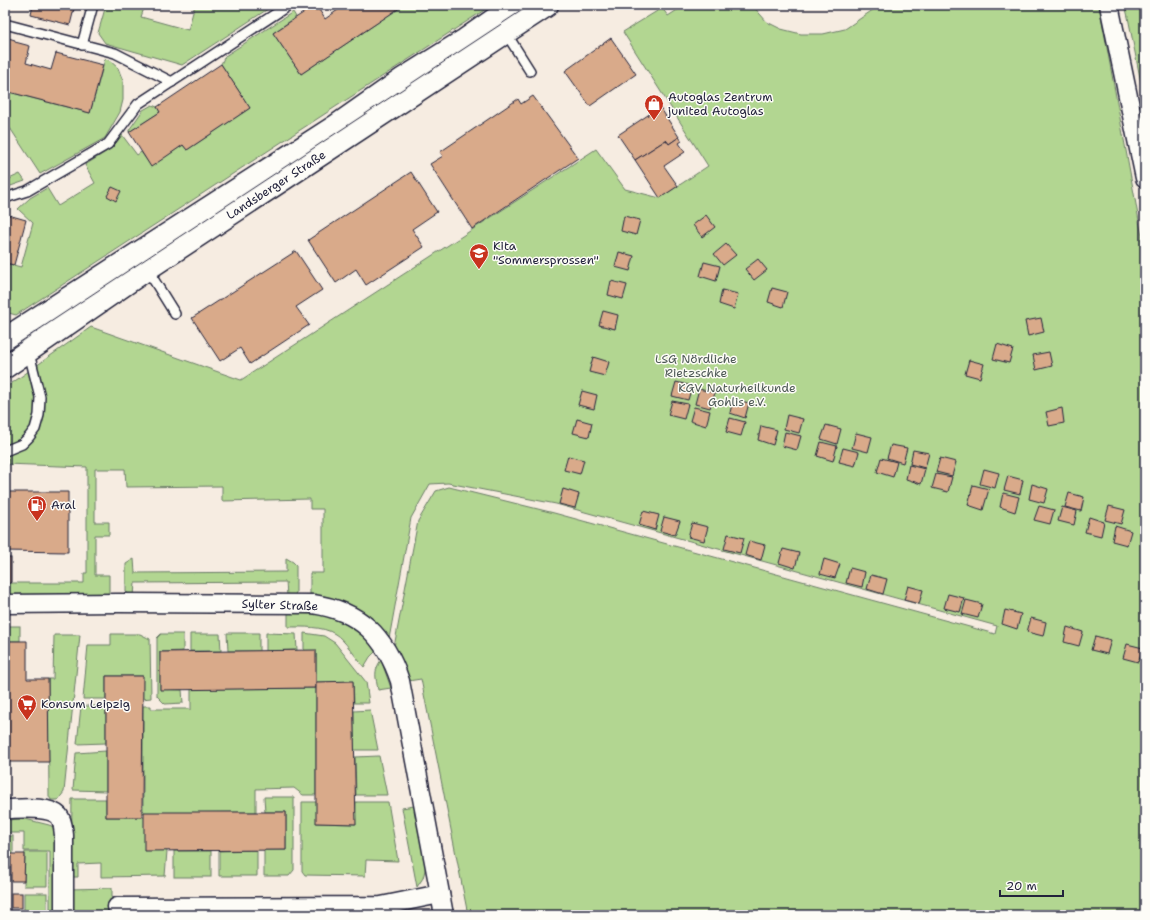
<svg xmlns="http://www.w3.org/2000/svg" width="1150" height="920" viewBox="0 0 1150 920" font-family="'Shantell Sans',sans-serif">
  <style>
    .green { fill: #b2d691; stroke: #6a7c66 }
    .building { fill: #d9aa8a; stroke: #22223b }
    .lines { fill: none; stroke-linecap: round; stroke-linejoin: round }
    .service-casing { stroke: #22223b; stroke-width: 12 }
    .minor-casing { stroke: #22223b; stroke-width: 21 }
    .tertiary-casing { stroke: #22223b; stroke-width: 25 }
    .service { stroke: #fdfcf7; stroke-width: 9 }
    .minor { stroke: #fdfcf7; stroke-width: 18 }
    .tertiary { stroke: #fdfcf7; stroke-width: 22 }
    .tram { stroke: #22223b; stroke-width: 1 }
    .labels { text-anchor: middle; stroke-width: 3; stroke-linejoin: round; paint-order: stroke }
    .poi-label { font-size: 12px; fill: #22223b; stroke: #fdfcf7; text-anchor: start }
    .street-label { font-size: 12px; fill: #22223b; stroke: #fdfcf7 }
    .park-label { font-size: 12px; fill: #4d5855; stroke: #fdfcf7 }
  </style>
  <rect width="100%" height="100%" fill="#f6ece1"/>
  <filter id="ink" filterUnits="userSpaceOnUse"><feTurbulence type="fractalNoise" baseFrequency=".025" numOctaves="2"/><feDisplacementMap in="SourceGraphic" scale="8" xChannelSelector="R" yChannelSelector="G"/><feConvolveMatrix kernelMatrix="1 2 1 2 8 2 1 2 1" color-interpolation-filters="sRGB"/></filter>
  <g filter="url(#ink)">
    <g class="green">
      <polygon points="106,5 145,5 141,17 188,30 195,5 274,5 182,65 105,43 98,33"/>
      <polygon points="404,5 492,5 16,315 5,312 5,263 21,267 33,223 18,209 30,198 47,188 58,206 95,183 85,165 112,148 122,135 137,155 141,152 151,166 183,145 187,150 250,108 221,64 225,56 293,12 296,17 273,33 301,74"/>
      <path d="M685,5H752L767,22L781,29L801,34H823L845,29L880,5H1099L1145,253V915H468L421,679L408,681L401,658L394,647L418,521L436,491L449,487L554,513L995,634L997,626L556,504L448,483L430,484L411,518L389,639C366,609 346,600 310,594V573H323V509H310V499L222,501V486L126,487L125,469H95V522H109V535H95V575H109V596L5,595V583H84V573H87V467L5,464V388L91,327L241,380L596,149L625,189L660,198L708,166L623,32L662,8L668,16Z"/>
      <polygon points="1125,5 1145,5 1145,103 1128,17"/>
      <polygon points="105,59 109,60 118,68 123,81 123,100 120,112 105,138 40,174 10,128 5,131 5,91 90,113"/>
      <polygon points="152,105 157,107 160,112 129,132 129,130 143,110"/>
      <polygon points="20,174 25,181 5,188 5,181"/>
      <polygon points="286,558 293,562 296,565 296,593 293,596 287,596 286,582 135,583 134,597 126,592 126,564 134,559 135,573 286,572"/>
      <path d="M288,613C330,614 349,615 376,651L370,657L364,667C357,659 344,639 335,634C323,626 303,627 288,627Z"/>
      <rect x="5" y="626" width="15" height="15"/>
      <polygon points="227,633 259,633 259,651 228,651"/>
      <polygon points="266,633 296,634 297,650 266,651"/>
      <polygon points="304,633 324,636 335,643 366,682 369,703 354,703 353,682 316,682 316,651 304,651"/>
      <polygon points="111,634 140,634 150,639 151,698 142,699 142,676 106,676 106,699 83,699 88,645 111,645"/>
      <polygon points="161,634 183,634 183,651 160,652 160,689 182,690 183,703 165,704 157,696 157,638"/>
      <polygon points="190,634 220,634 221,651 190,651"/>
      <polygon points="54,635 80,635 64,792 58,800 51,800 49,796 48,679 53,679"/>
      <path d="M381,660L391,688L378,690C376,677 373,672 381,660Z"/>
      <polygon points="316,688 316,795 303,795 294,788 256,789 256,812 143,813 143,706 151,706 151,709 191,709 191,689"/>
      <polygon points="81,706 106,706 106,743 77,744"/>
      <polygon points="370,710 378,750 354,750 354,711"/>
      <polygon points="106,751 106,791 73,790 76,753"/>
      <polygon points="379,756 387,795 356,795 355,757"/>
      <polygon points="264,797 294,797 294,870 289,876 264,876 264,850 286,850 286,812 265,812"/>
      <polygon points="72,799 106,799 106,817 144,817 167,851 165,876 101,877 101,863 78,864 78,877 71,877"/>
      <polygon points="302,802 317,802 317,823 355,824 356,802 388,802 398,861 366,860 365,876 305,875 302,871"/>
      <polygon points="414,806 426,866 423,878 417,887 402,808"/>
      <polygon points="25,819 49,825 56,828 57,915 50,915 50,851 24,851 24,833 5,833 5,820"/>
      <rect x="5" y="836" width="8" height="21"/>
      <polygon points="257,850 257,876 219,876 219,851"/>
      <rect x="174" y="851" width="37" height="26"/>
      <polygon points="25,852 47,852 47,886 24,886"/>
      <polygon points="112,888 112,915 70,915 70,889"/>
      <rect x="24" y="893" width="23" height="22"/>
    </g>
    <g class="building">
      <polygon points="33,5 75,5 70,25 31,15"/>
      <polygon points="315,5 316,5 325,19 345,5 404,5 301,74 273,33"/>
      <polygon points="5,37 15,40 15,42 30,46 26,63 51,70 56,53 103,65 90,113 5,91"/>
      <polygon points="611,38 636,74 590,106 565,71"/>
      <polygon points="221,64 250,108 187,150 183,145 151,167 129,132 160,112 157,107"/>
      <polygon points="533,96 578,158 472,229 430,164 443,156 440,152 518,99 521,104"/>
      <polygon points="660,107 679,137 669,144 666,140 635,160 618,135"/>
      <polygon points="679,137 682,141 679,143 685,152 664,166 678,186 660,198 635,160 666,140 669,144"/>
      <polygon points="411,172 437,212 412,229 424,247 366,285 356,269 336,283 308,240"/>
      <polygon points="112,187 121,191 116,201 107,196"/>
      <polygon points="5,214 26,220 14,265 5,263"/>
      <polygon points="706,215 715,227 702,237 693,225"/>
      <polygon points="624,216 640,220 636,235 621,231"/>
      <polygon points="726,244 736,255 723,265 714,254"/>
      <polygon points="296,251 322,290 296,307 309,325 250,364 240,348 220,361 192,318"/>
      <polygon points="619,252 634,256 630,271 615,267"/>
      <polygon points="758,259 767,270 754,280 745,269"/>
      <polygon points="704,262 720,266 716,281 700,276"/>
      <polygon points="611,281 627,285 623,299 608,295"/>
      <polygon points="772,288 787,292 783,307 768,302"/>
      <polygon points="722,290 738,294 734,309 719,304"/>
      <polygon points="603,311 618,315 615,329 599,325"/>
      <polygon points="1041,318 1044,332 1028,336 1025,321"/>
      <polygon points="997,344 1013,349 1009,363 993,359"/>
      <polygon points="1049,352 1052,366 1036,370 1033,355"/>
      <polygon points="593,357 609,362 605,376 589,372"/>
      <polygon points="969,360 984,364 980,378 965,374"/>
      <polygon points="676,382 692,386 688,400 672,396"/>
      <polygon points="699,389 715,393 710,408 695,404"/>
      <polygon points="582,391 597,395 594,409 578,405"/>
      <polygon points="733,399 749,403 745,418 730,413"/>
      <polygon points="672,401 688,404 684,419 668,415"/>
      <polygon points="694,407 710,411 706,426 690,421"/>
      <polygon points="1062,408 1064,423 1049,426 1046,412"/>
      <polygon points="787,415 803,419 799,433 784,429"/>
      <polygon points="730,418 745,422 741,436 726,432"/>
      <polygon points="577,419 592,423 589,437 573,433"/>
      <polygon points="826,425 841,429 837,444 821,439"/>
      <polygon points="761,426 777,430 773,445 758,440"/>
      <polygon points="785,432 801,436 797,450 782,446"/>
      <polygon points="856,433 872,437 868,452 852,448"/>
      <polygon points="821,442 837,446 833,461 817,456"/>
      <polygon points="891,445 907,448 903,463 887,458"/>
      <polygon points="843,448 859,452 855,466 839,462"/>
      <polygon points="913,450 929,453 925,468 910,464"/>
      <polygon points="568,456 584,460 580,474 564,470"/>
      <polygon points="881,458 897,462 893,477 877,472"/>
      <polygon points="940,458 956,462 952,476 936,472"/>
      <polygon points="5,459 8,459 7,492 68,492 68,552 5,551"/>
      <polygon points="909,465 925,469 921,484 906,479"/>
      <polygon points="984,469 999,473 995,488 980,484"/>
      <polygon points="936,474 952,477 948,492 932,488"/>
      <polygon points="1008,476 1023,480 1020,494 1004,490"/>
      <polygon points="1032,484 1048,489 1044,503 1029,499"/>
      <polygon points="973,485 989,489 983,510 968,505"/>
      <polygon points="563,489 579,494 575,508 559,504"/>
      <polygon points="1003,493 1019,497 1015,512 1000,507"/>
      <polygon points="1069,493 1084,497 1081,511 1065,507"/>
      <polygon points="1039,506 1054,510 1050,524 1034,520"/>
      <polygon points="1109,506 1125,510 1121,524 1105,520"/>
      <polygon points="1062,507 1077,511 1074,525 1058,521"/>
      <polygon points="643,511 659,515 655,530 639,525"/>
      <polygon points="664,517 680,521 675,535 660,531"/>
      <polygon points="1089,517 1104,522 1101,536 1085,532"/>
      <polygon points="692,523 708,527 704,541 688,537"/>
      <polygon points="1115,526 1131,531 1127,545 1112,541"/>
      <polygon points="728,534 744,538 740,553 724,549"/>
      <polygon points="749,541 765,545 761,560 745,555"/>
      <polygon points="783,549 799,553 795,568 779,563"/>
      <rect x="5" y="558" width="6" height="25"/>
      <polygon points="824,559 840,564 835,578 820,574"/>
      <polygon points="850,568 865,572 862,587 846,583"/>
      <polygon points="871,575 887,579 883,594 867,589"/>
      <polygon points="908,586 923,590 919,604 904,600"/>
      <polygon points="948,594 964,598 960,612 944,608"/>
      <polygon points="966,600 982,604 978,618 962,614"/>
      <polygon points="1005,610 1021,614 1017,629 1002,624"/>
      <polygon points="1031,618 1046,622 1043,636 1027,632"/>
      <polygon points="1067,627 1083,632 1079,646 1064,642"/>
      <polygon points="1095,636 1111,640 1107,654 1091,650"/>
      <polygon points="5,641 27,641 27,679 48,679 49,762 5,762"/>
      <polygon points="1127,644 1143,648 1138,662 1123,658"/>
      <polygon points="316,650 316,688 160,690 160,652"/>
      <polygon points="106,676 143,676 142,817 106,817"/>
      <polygon points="353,681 356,824 316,823 316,682"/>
      <polygon points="144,812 286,812 286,850 144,851"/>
      <polygon points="11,854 25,854 24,881 11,881"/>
      <rect x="11" y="893" width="11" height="15"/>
    </g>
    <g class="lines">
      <defs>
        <g id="service">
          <polyline points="5,24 115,53 172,82"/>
          <polyline points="506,33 530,71"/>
          <polyline points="82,45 93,5"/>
          <polyline points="5,198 27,191 108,144 138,104 289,5"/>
          <polyline points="147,269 175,314"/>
          <polyline points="5,451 22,444 29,437 35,429 39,415 40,397 31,361 25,352"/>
        </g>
        <g id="minor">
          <polyline points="1109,5 1145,178"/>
          <path d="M5,604L119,603L313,604C360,611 385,636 400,681L444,915"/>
          <path d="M5,809C19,809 48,805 59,816C63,821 63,828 64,835V915"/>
          <polyline points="117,907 381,906 440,894"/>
        </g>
        <g id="tertiary">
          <polyline points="5,339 336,126 403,79 465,40 515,5"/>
          <polyline points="5,367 147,269 547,5"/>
        </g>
      </defs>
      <use href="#service" class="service-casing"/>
      <use href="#minor" class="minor-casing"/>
      <use href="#tertiary" class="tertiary-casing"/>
      <use href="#service" class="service"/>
      <use href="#minor" class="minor"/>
      <use href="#tertiary" class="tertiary"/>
      <polyline class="tram" points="5,352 530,5"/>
    </g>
  </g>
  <defs>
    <symbol id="shop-pin" viewBox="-11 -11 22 30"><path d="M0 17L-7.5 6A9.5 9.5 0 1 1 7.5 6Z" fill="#c8321e" stroke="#fdfcf7"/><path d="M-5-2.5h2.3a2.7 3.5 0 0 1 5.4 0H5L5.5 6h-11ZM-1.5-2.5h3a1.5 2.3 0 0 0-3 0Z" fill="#fff"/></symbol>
    <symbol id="school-pin" viewBox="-11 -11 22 30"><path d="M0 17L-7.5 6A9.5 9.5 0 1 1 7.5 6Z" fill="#c8321e" stroke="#fdfcf7"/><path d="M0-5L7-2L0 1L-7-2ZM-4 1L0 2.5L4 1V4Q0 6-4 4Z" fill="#fff"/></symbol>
    <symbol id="fuel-pin" viewBox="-11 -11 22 30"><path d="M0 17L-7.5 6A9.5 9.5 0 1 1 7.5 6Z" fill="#c8321e" stroke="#fdfcf7"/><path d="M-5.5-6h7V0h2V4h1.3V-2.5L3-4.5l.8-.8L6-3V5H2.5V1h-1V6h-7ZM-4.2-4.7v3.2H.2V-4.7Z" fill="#fff"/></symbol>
    <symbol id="supermarket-pin" viewBox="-11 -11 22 30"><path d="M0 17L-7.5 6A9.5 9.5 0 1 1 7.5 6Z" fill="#c8321e" stroke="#fdfcf7"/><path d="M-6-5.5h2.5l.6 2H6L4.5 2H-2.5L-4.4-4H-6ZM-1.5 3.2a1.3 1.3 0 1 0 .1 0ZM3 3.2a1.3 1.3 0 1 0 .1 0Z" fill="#fff"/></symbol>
  </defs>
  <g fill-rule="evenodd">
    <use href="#shop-pin" x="643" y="93" width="22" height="30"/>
    <use href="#school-pin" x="468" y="242" width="22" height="30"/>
    <use href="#fuel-pin" x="26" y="494" width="22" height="30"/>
    <use href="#supermarket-pin" x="16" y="693" width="22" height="30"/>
  </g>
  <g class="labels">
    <g class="poi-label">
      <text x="668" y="101">Autoglas Zentrum<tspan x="668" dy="14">junited Autoglas</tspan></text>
      <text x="493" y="250">Kita<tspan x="493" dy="14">"Sommersprossen"</tspan></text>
      <text x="51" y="509">Aral</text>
      <text x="41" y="708">Konsum Leipzig</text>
    </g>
    <g class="street-label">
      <text transform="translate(276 185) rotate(-33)" y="4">Landsberger Straße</text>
      <text transform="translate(280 605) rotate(2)" y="4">Sylter Straße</text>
    </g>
    <g class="park-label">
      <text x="696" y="363">LSG Nördliche<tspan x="696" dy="14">Rietzschke</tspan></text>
      <text x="737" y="392">KGV Naturheilkunde<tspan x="737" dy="14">Gohlis e.V.</tspan></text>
    </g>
  </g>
  <rect width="1150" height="920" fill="none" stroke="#fdfcf7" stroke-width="20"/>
  <rect x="10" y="10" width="1130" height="900" fill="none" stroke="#22223b" stroke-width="1.5" filter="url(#ink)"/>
  <path d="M1000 890v6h63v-6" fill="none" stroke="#22223b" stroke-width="2"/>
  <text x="1006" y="890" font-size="12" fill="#22223b" stroke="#fdfcf7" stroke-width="3" paint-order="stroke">20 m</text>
</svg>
